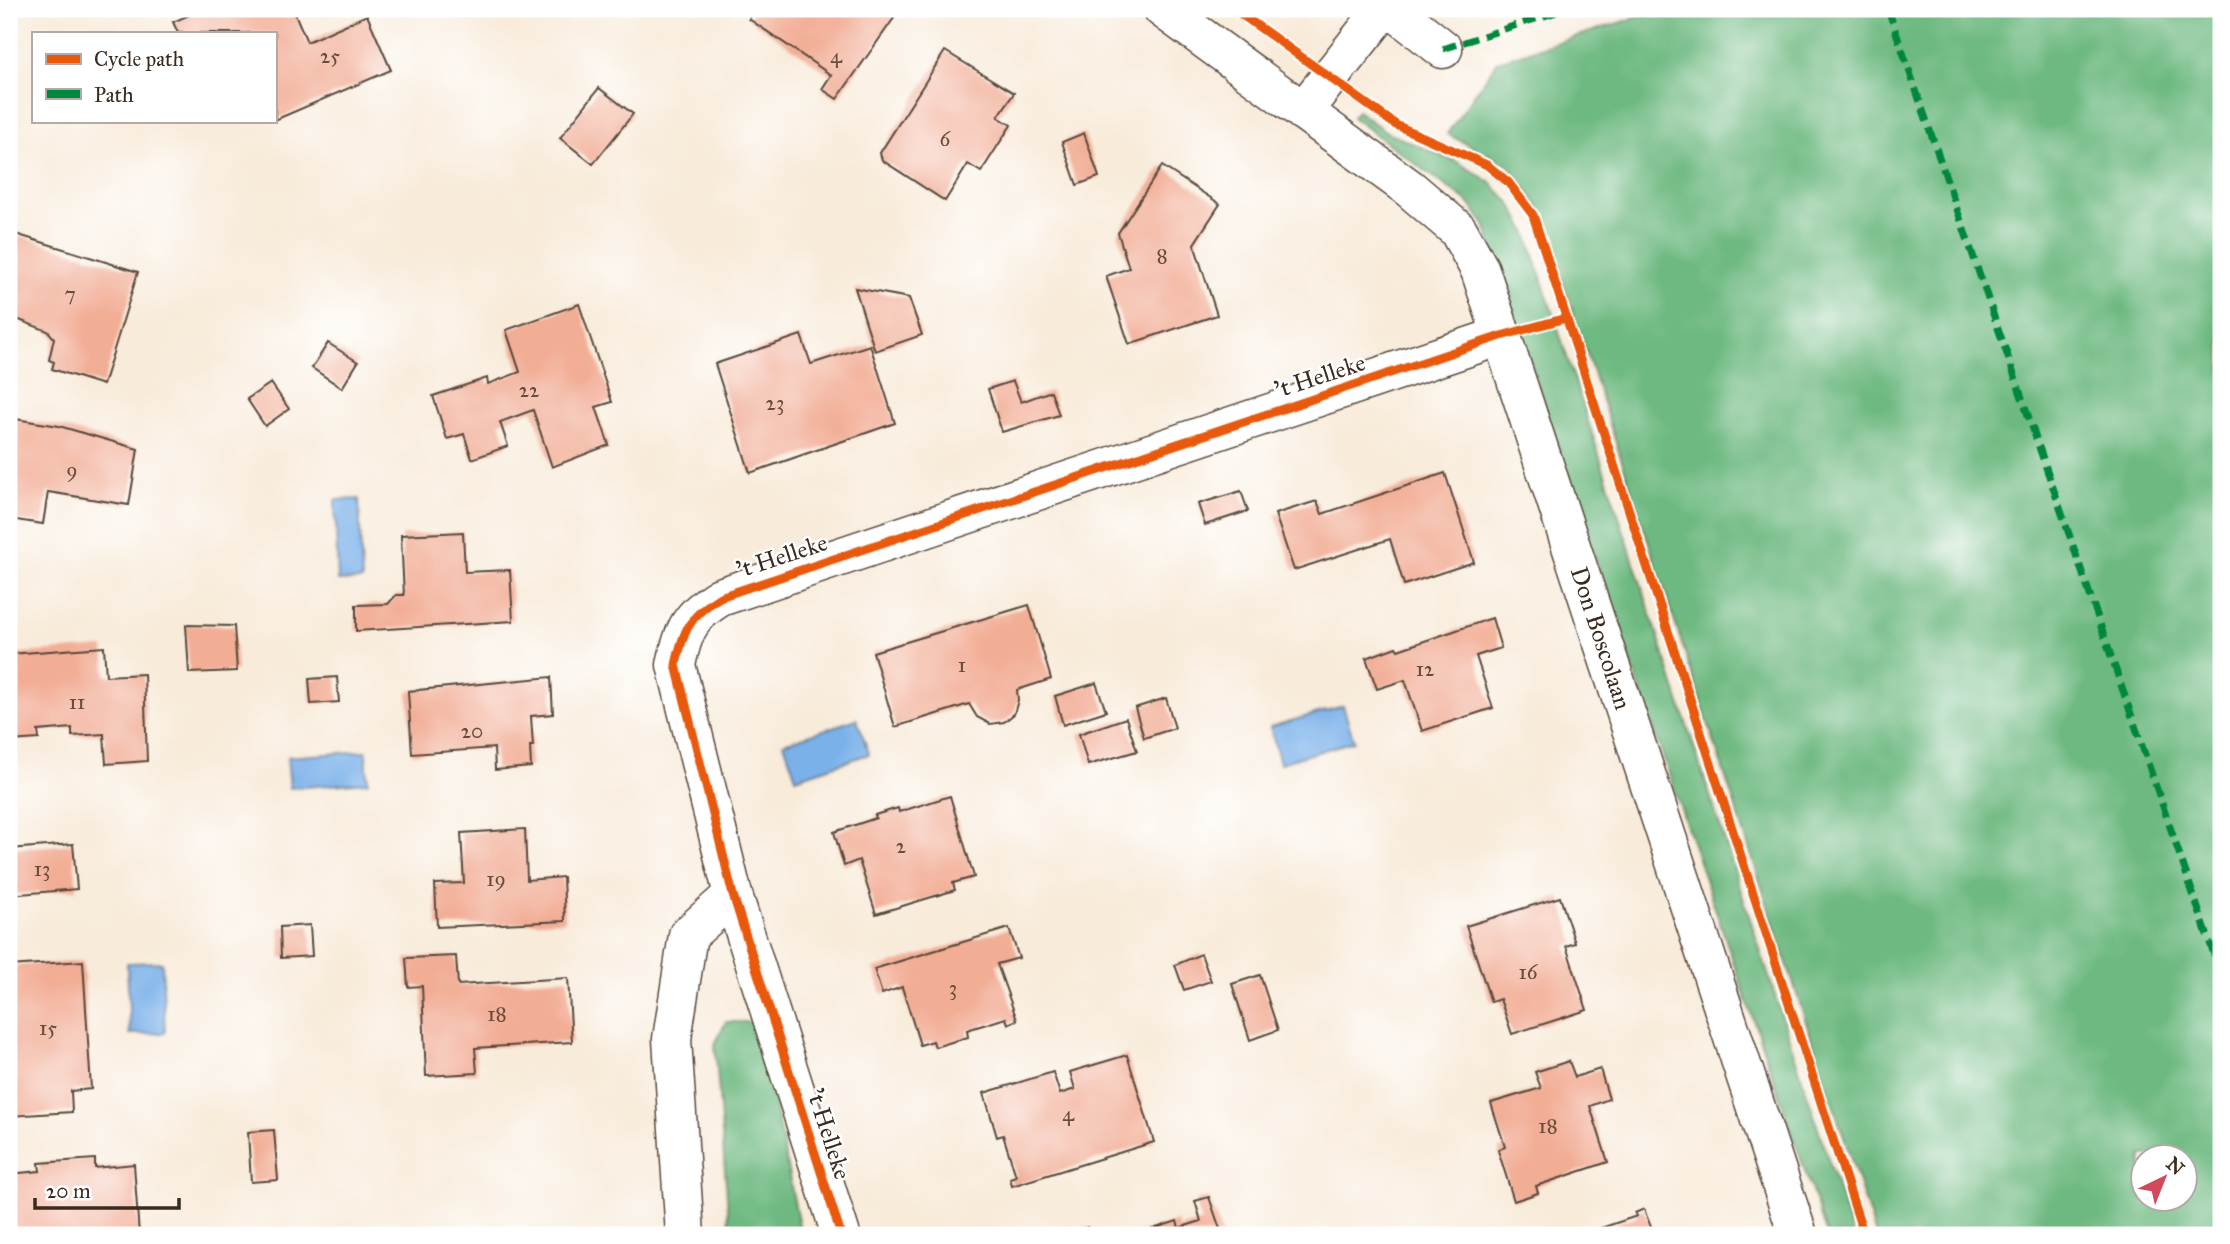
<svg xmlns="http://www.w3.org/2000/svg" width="2230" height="1244" viewBox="0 0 2230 1244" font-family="'IM FELL Great Primer',serif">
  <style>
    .forest { fill: #6eb981; stroke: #547250; stroke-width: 2; fill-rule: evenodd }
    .water { fill: #7ab1e9; stroke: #5a6e84; stroke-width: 2 }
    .building { fill: #f2ad95 }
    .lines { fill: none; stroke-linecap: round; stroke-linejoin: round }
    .street-casing { stroke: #57473a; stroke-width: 41 }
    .street { stroke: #fff; stroke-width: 38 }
    .quiet { stroke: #00873e; stroke-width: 7; stroke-dasharray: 14 7; stroke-linecap: butt }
    .cycleway-casing { stroke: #fff; stroke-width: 13 }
    .cycleway { stroke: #e8590c; stroke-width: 9 }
    .labels { text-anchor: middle; stroke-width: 5; stroke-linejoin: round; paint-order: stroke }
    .number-label { font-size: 21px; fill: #694b3c }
    .street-label { font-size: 24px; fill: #3b2a1e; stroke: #fff }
  </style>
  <rect width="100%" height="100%" fill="#fff"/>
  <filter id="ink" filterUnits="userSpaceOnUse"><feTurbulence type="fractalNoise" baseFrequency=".0143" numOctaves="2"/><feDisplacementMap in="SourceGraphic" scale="14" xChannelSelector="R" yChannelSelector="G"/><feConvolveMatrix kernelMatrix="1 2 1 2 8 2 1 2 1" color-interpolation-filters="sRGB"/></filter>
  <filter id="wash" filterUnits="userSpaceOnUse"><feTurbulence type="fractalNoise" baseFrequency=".00686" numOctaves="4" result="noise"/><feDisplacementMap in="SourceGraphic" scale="28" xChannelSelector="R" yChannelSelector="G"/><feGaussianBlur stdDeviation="1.57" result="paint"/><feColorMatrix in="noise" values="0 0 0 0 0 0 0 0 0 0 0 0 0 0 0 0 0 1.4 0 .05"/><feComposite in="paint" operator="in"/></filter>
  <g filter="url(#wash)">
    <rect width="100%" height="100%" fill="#f8ebda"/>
    <g class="forest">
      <path d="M1663,9H2221V1235H1876L1538,205L1508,165L1447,134L1498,61ZM2142,1156H2184V1198H2142Z"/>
      <polygon points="1357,111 1388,133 1457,162 1490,182 1511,204 1526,231 1853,1235 1827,1235 1592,549 1485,225 1468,202 1352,117"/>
      <polygon points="726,1022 752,1022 766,1063 801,1235 730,1235 715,1044"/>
    </g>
    <g class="water">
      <polygon points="359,499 362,580 338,581 335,500"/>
      <polygon points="1343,706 1354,741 1280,763 1270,727"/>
      <polygon points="857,719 869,754 796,778 784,743"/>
      <polygon points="366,751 368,782 290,788 287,757"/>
      <polygon points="162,962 165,1033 130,1034 127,963"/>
    </g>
    <g id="blocks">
      <g class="building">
        <polygon points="203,9 293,9 307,42 367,15 391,70 275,120 275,33 178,33 173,22"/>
        <polygon points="754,9 880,9 894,18 837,99 822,89 831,75 749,19"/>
        <polygon points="945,51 1014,93 998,117 1011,125 981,172 968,164 945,201 882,160 880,153"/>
        <polygon points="599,88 633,114 593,164 560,138"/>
        <polygon points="1084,133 1099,177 1077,185 1062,142"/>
        <polygon points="1162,166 1220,204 1194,244 1217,315 1129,344 1106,276 1129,268 1118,233"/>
        <polygon points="9,232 138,272 103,385 52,369 54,362 49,360 54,338 48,331 9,316"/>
        <polygon points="855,288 909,298 922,335 875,351"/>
        <polygon points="579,304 612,402 596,407 609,445 552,467 533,410 500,422 508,446 472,459 464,434 447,439 433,396 487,378 488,384 520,372 506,330"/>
        <polygon points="801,335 811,364 870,345 895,423 750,473 715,364"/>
        <polygon points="328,343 358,362 342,388 312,368"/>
        <polygon points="1013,381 1021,402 1051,391 1059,415 1002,432 988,389"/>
        <polygon points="271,383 289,409 265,426 247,399"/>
        <polygon points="9,418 59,426 138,449 129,505 48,492 43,524 9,519"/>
        <polygon points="1445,473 1474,562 1404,585 1390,539 1294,570 1275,514 1317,501 1322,514"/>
        <polygon points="1241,491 1248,511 1205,525 1198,504"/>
        <polygon points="463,532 465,572 510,570 513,621 356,631 356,605 388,604 396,595 404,595 401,535"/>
        <polygon points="1029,605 1051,679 1017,690 1018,700 1014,714 1004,722 990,724 977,717 969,704 895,727 873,652"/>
        <polygon points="1492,618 1501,648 1476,656 1493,708 1422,731 1405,680 1377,689 1366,658 1396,647 1398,650"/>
        <polygon points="186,625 234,626 237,671 189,673"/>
        <polygon points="104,647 106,676 144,674 147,761 106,764 104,734 72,736 72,728 38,731 39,739 9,741 9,654"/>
        <polygon points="337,677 339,702 311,704 309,679"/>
        <polygon points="551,677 553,714 531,716 533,746 530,746 531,767 495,770 494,748 412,754 408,691"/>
        <polygon points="1096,683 1106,711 1063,725 1055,696"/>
        <polygon points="1166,698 1175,728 1144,738 1135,708"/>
        <polygon points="1126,718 1137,751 1088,765 1079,734"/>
        <polygon points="950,796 974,877 953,883 955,890 876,914 859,860 844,866 834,832 876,818 875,815 898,808 899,812"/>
        <polygon points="525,829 527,880 563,877 565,921 437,927 435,884 464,883 461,833"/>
        <polygon points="73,844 77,889 9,895 9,849"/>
        <polygon points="1560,897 1575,943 1566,946 1587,1010 1512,1034 1500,999 1491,1002 1466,926"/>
        <polygon points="310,925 312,956 281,958 280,927"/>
        <polygon points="1009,928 1019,958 997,964 1017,1020 1008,1024 1006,1018 967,1030 968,1037 935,1047 933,1041 920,1045 902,987 882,994 874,969"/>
        <polygon points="1201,954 1211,981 1184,990 1175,965"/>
        <polygon points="456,956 458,985 568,978 572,1042 475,1048 477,1073 426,1076 422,986 408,987 406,958"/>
        <polygon points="83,961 91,1089 71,1091 72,1112 9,1116 9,966"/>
        <polygon points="1260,975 1278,1030 1250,1040 1232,984"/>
        <polygon points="1127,1055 1154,1142 1012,1186 1010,1178 1016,1176 1003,1135 997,1137 984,1093 1053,1072 1060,1094 1075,1089 1070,1072"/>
        <polygon points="1569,1061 1575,1077 1600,1069 1609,1099 1590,1106 1608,1162 1536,1186 1538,1193 1514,1201 1498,1150 1505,1147 1491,1103 1541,1088 1535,1072"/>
        <polygon points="274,1130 278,1180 251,1182 248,1132"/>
        <polygon points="95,1159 95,1168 134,1164 139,1235 9,1235 9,1174 40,1171 39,1163"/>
        <polygon points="1209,1197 1222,1235 1135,1235 1177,1221 1179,1228 1201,1221 1195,1201"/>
        <polygon points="1644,1209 1654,1235 1580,1235 1637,1216 1635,1213"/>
        <polygon points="1088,1227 1090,1235 1064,1235"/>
      </g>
    </g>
  </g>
  <g filter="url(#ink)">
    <use href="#blocks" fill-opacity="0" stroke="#57473a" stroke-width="2"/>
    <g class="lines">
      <defs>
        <g id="street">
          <polyline points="1163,9 1409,188 1458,230 1480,270 1798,1235"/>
          <polyline points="1303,111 1383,10 1400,15 1443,49"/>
          <polyline points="685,1235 672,1039 688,935 733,895"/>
          <path d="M841,1235L733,895L676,665C683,631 689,616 720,597L1501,336"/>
        </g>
      </defs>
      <use href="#street" class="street-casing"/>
      <use href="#street" class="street"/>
      <g class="quiet">
        <polyline points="1888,9 2221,975"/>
        <polyline points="1443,49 1566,9"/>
      </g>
      <defs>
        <g id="cycleway">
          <polyline points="1234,9 1396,125 1487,165 1508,182 1533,215 1864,1235"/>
          <path d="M841,1235L733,895L676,665C683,631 689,616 720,597L1501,336L1566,318"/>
        </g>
      </defs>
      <use href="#cycleway" class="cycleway-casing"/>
      <use href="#cycleway" class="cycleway"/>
    </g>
  </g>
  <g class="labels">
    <g class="number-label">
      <text x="330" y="63">25</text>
      <text x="836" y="63">4</text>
      <text x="945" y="146">6</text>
      <text x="1162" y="263">8</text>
      <text x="70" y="301">7</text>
      <text x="529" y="397">22</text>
      <text x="775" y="410">23</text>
      <text x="72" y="477">9</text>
      <text x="962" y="672">1</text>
      <text x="1425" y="676">12</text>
      <text x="77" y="709">11</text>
      <text x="472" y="738">20</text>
      <text x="901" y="853">2</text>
      <text x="42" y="876">13</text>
      <text x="496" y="886">19</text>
      <text x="1528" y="979">16</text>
      <text x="953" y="995">3</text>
      <text x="497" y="1021">18</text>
      <text x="48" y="1035">15</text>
      <text x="1068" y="1121">4</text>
      <text x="1548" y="1133">18</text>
    </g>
    <g class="street-label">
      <text transform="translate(1320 376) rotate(-18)" y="8">'t Helleke</text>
      <text transform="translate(782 556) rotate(-18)" y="8">'t Helleke</text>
      <text transform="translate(1601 638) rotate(72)" y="8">Don Boscolaan</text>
      <text transform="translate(829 1134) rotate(72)" y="8">'t Helleke</text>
    </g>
  </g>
  <rect width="2230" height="1244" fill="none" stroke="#fff" stroke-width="35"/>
  <rect x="32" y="32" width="245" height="91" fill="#ffffff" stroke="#b1aaa5" stroke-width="2"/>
  <rect x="46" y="54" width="35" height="10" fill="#e8590c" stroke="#b1aaa5" stroke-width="2"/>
  <text x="94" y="66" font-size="21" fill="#3b2a1e">Cycle path</text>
  <rect x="46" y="89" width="35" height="10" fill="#00873e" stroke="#b1aaa5" stroke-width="2"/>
  <text x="94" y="102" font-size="21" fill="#3b2a1e">Path</text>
  <g transform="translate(2164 1178) rotate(43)"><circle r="33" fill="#ffffff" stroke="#b1aaa5" stroke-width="2"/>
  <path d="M0-5L12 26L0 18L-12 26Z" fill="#d1495b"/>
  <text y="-10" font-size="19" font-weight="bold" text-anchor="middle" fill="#3b2a1e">N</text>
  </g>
  <path d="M35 1198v10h144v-10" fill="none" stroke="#3b2a1e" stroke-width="3.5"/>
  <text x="46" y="1198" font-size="21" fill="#3b2a1e" stroke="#ffffff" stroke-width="5" paint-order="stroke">20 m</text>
</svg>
